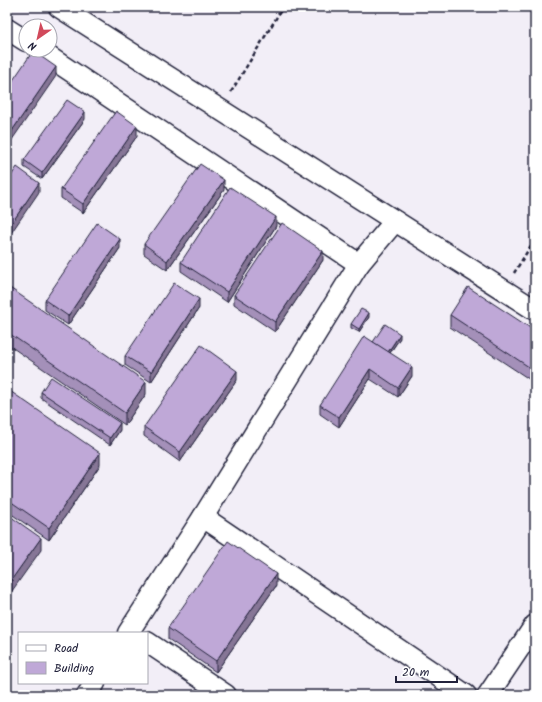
<svg xmlns="http://www.w3.org/2000/svg" width="542" height="702" viewBox="0 0 542 702" font-family="Kalam,sans-serif">
  <style>
    .lines { fill: none; stroke-linecap: round; stroke-linejoin: round }
    .minor-casing { stroke: #22223b; stroke-width: 23 }
    .path { stroke: #22223b; stroke-width: 2.5; stroke-dasharray: 4 3; stroke-linecap: butt }
    .minor { stroke: #fff; stroke-width: 20 }
    .wall { fill: #a490b9; stroke: #22223b }
    .shaded-wall { fill: #867696; stroke: #22223b }
    .building { fill: #bfa8d7; stroke: #22223b }
  </style>
  <rect width="100%" height="100%" fill="#f2eef7"/>
  <filter id="ink" filterUnits="userSpaceOnUse"><feTurbulence type="fractalNoise" baseFrequency=".025" numOctaves="2"/><feDisplacementMap in="SourceGraphic" scale="8" xChannelSelector="R" yChannelSelector="G"/><feConvolveMatrix kernelMatrix="1 2 1 2 8 2 1 2 1" color-interpolation-filters="sRGB"/></filter>
  <g filter="url(#ink)">
    <g class="lines">
      <defs>
        <g id="minor">
          <polyline points="59,7 535,310"/>
          <polyline points="7,29 26,41"/>
          <polyline points="39,50 359,264"/>
          <polyline points="203,517 466,695"/>
          <polyline points="128,633 203,517 359,264 395,221"/>
          <polyline points="147,642 226,695"/>
          <polyline points="87,695 95,683"/>
          <polyline points="488,695 535,625"/>
        </g>
      </defs>
      <use href="#minor" class="minor-casing"/>
      <g class="path">
        <polyline points="231,92 283,7"/>
        <polyline points="514,273 535,239"/>
      </g>
      <use href="#minor" class="minor"/>
    </g>
    <g class="wall">
      <polygon points="85,119 42,179 24,167 24,160"/>
      <polygon points="137,136 83,213 61,198 61,189"/>
      <polygon points="224,190 167,270 144,254 144,244"/>
      <polygon points="276,226 227,302 181,271 181,262"/>
      <polygon points="120,248 68,325 45,310 45,300"/>
      <polygon points="323,260 275,332 234,304 234,295"/>
      <polygon points="7,286 146,394 125,425 7,344"/>
      <polygon points="199,308 151,382 125,365 125,356"/>
      <polygon points="450,315 535,331 535,383 450,327"/>
      <polygon points="369,317 359,332 351,328 351,324"/>
      <polygon points="400,338 390,353 412,376 398,397 370,379 339,427 320,414 320,405 373,342"/>
      <polygon points="237,380 180,462 144,436 144,427"/>
      <polygon points="7,389 100,465 49,540 7,511"/>
      <polygon points="41,392 120,430 110,445 41,398"/>
      <polygon points="276,586 216,672 168,639 168,628"/>
    </g>
    <g class="shaded-wall">
      <polygon points="56,67 56,76 7,147 7,138"/>
      <polygon points="85,112 85,119 42,179 42,173"/>
      <polygon points="137,126 137,136 83,213 83,204"/>
      <polygon points="224,180 224,190 167,270 167,261"/>
      <polygon points="39,183 39,192 7,239 7,230"/>
      <polygon points="276,217 276,226 227,302 227,292"/>
      <polygon points="120,239 120,248 68,325 68,316"/>
      <polygon points="323,251 323,260 275,332 275,322"/>
      <polygon points="199,299 199,308 151,382 151,372"/>
      <polygon points="369,313 369,317 359,332 359,329"/>
      <polygon points="400,334 400,338 387,357 387,354"/>
      <polygon points="412,367 412,376 398,397 398,388"/>
      <polygon points="370,369 370,379 339,427 339,417"/>
      <polygon points="237,371 237,380 180,462 180,452"/>
      <polygon points="146,382 146,394 125,425 125,413"/>
      <polygon points="120,423 120,430 110,445 110,438"/>
      <polygon points="100,453 100,465 49,540 49,528"/>
      <polygon points="41,538 41,550 7,598 7,586"/>
      <polygon points="276,574 276,586 216,672 216,661"/>
    </g>
    <g class="building">
      <polygon points="33,51 56,67 7,138 7,89"/>
      <polygon points="67,100 85,112 42,173 24,160"/>
      <polygon points="116,111 137,126 83,204 61,189"/>
      <polygon points="200,164 224,180 167,261 144,244"/>
      <polygon points="17,167 39,183 7,230 7,182"/>
      <polygon points="230,187 276,217 227,292 181,262"/>
      <polygon points="97,223 120,239 68,316 45,300"/>
      <polygon points="282,223 323,251 275,322 234,295"/>
      <polygon points="174,283 199,299 151,372 125,356"/>
      <polygon points="7,286 146,382 125,413 7,332"/>
      <polygon points="468,287 535,331 535,371 450,315"/>
      <polygon points="361,309 369,313 359,329 351,324"/>
      <polygon points="385,324 400,334 388,352 373,342"/>
      <polygon points="364,336 412,367 398,388 370,369 339,417 320,405"/>
      <polygon points="201,345 237,371 180,452 144,427"/>
      <polygon points="51,377 120,423 110,438 41,392"/>
      <polygon points="7,389 100,453 49,528 7,499"/>
      <polygon points="7,514 41,538 7,586"/>
      <polygon points="228,541 276,574 216,661 168,628"/>
    </g>
  </g>
  <rect width="542" height="702" fill="none" stroke="#fff" stroke-width="24"/>
  <rect x="12" y="12" width="518" height="678" fill="none" stroke="#22223b" stroke-width="1.5" filter="url(#ink)"/>
  <rect x="18" y="632" width="130" height="52" fill="#ffffff" stroke="#a7a7b1"/>
  <rect x="26" y="645" width="20" height="6" fill="#ffffff" stroke="#a7a7b1"/>
  <text x="54" y="652" font-size="12" fill="#22223b">Road</text>
  <rect x="26" y="662" width="20" height="12" fill="#bfa8d7" stroke="#a7a7b1"/>
  <text x="54" y="672" font-size="12" fill="#22223b">Building</text>
  <g transform="translate(38 38) rotate(214)"><circle r="19" fill="#ffffff" stroke="#a7a7b1"/>
  <path d="M0-3L7 15L0 10L-7 15Z" fill="#d1495b"/>
  <text y="-6" font-size="11" font-weight="bold" text-anchor="middle" fill="#22223b">N</text>
  </g>
  <path d="M396 676v6h61v-6" fill="none" stroke="#22223b" stroke-width="2"/>
  <text x="402" y="676" font-size="12" fill="#22223b" stroke="#ffffff" stroke-width="3" paint-order="stroke">20 m</text>
</svg>
